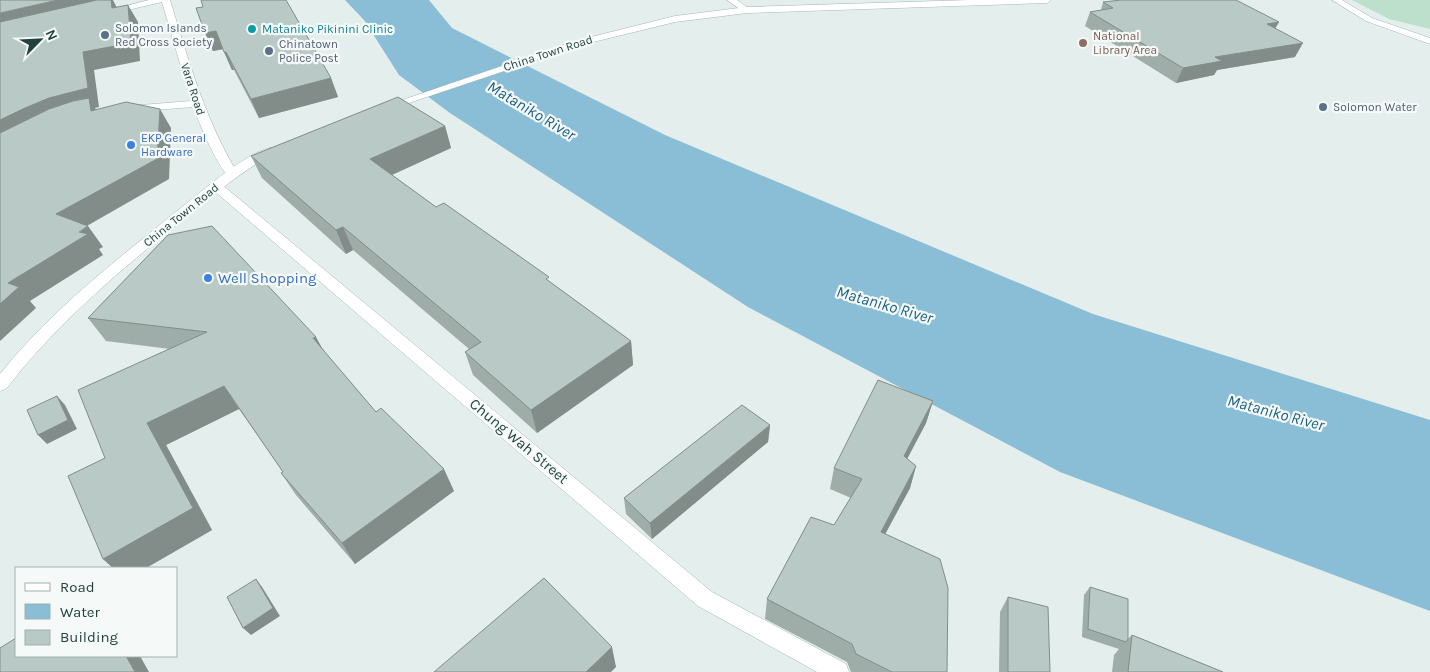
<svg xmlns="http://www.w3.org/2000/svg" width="1430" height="672" viewBox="0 0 1430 672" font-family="Karla,sans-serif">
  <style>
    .green { fill: #bce0cc }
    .water { fill: #8abdd6 }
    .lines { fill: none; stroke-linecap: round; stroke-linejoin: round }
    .minor-casing { stroke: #a6b7b4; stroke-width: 1 }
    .tertiary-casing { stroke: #a6b7b4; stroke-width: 1 }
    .secondary-casing { stroke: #a2bbb6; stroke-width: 1 }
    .minor { fill: #fff; fill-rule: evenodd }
    .tertiary { fill: #fff; fill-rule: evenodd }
    .secondary { fill: #fff; fill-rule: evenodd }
    .wall { fill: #9fada9 }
    .shaded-wall { fill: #828d8a }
    .building { fill: #b9c9c5; stroke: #828d8a }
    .culture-dot { fill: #0f9aa8; stroke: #f5faf9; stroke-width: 2 }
    .service-dot { fill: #5c6f8a; stroke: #f5faf9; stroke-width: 2 }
    .education-dot { fill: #8d6e63; stroke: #f5faf9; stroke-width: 2 }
    .shop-dot { fill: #3f7fe0; stroke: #f5faf9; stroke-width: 2 }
    .labels { text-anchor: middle; stroke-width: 4.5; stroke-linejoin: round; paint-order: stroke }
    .far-service-label { font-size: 12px; fill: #4e5e75; stroke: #f5faf9; text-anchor: start }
    .far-culture-label { font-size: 12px; fill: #0d838f; stroke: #f5faf9; text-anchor: start }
    .far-education-label { font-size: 12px; fill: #785e54; stroke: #f5faf9; text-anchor: start }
    .far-street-label { font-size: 12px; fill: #22413e; stroke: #f5faf9 }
    .far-shop-label { font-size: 12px; fill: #366cbe; stroke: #f5faf9; text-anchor: start }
    .shop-label { font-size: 15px; fill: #366cbe; stroke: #f5faf9; text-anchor: start }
    .street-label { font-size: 15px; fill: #22413e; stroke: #f5faf9 }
    .water-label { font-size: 16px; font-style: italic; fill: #185e81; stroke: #f5faf9 }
  </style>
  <rect width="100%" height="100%" fill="#e4eeec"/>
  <polygon class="green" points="1352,0 1430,0 1430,29 1389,19"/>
  <polygon class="water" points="345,0 429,0 452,28 665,135 1093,314 1430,420 1430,611 1060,472 748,307 450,113 399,75 364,20"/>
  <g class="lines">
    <defs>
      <g id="minor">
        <path d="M149,0H170C189,62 204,117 238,174L236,177L232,178C219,174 199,121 193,107L128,112L123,109L128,106L191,101L162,2L111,14L107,11Z"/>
        <polygon points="727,0 737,0 751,10 744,12"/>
        <polygon points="216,182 220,183 712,592 846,664 849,672 817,672 698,606 212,189 210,186 212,183"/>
      </g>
      <g id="tertiary">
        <polygon points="970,0 1051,0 1047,3 747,13 675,22 581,45 391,109 387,110 382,107 575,41 675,16 747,7"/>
        <path d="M270,148L274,149V153C236,175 203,203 170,230C110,279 53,328 6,389L0,391V374C52,309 118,259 182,207C204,190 244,154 270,148Z"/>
      </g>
      <polygon id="secondary" points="1332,0 1342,0 1372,18 1430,38 1430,44 1366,21"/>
    </defs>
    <use href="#minor" class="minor-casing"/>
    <use href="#tertiary" class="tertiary-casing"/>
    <use href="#secondary" class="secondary-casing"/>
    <use href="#minor" class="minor"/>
    <use href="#tertiary" class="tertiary"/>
    <use href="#secondary" class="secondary"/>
  </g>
  <g class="wall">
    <polygon points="1103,2 1279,22 1275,28 1295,57 1217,70 1214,75 1176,83 1085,26 1090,12 1101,10"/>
    <polygon points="196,8 331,78 338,97 259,118 234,70 232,70 223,49 213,51"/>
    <polygon points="445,126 451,148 392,175 436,207 550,282 631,341 633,365 537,433 473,375 465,352 469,349 353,250 346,254 262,178 251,156"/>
    <polygon points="168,235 322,349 376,412 454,491 355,564 296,495 281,473 283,472 239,409 166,445 212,530 146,568 113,568 103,559 105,458 170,349 106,341 88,318"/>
    <polygon points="933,401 926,423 907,459 916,466 910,488 885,534 947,672 851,672 847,662 765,619 767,599 834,525 851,498 830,489 834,468"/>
    <polygon points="770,425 768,442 652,539 626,514 624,498"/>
    <polygon points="1090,587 1128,639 1132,635 1223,672 1112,672 1114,655 1119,649 1082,637 1084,595"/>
    <polygon points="1008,597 1050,672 999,672 1000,612"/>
  </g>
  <g class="shaded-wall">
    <polygon points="58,0 113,0 120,14 121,25 0,33 0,13"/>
    <polygon points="128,5 138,22 140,61 94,70 99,107 95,108 101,117 0,147 0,120 83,52"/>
    <polygon points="1279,22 1271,36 1267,24"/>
    <polygon points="216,31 224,49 213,51 205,33"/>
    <polygon points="1303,43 1295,57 1217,70 1214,75 1176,83 1183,68 1215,57"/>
    <polygon points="224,52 226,52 234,70 232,70"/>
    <polygon points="331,78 338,97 259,118 251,99"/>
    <polygon points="160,109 171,128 169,179 71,235 56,214"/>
    <polygon points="445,126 451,148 378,181 370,159"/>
    <polygon points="88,226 103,247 99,249 103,255 30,301 36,308 0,341 0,304 8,283"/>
    <polygon points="343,227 353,250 346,254 336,230"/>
    <polygon points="316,337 328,359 313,338"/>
    <polygon points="631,341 633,365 537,433 531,410"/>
    <polygon points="224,386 239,409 166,445 212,530 146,568 113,568 103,559 147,423"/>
    <polygon points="57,396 65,405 77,429 47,444 38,435"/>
    <polygon points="933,401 926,423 897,478 904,456"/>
    <polygon points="770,425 768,442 652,539 650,523"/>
    <polygon points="916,466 910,488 875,553 881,532"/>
    <polygon points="444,469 454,491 355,564 342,543"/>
    <polygon points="256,579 262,587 280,616 251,635 243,628"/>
    <polygon points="612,647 616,667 611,672 586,672"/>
    <polygon points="126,656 140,656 149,672 135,672"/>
  </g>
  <g class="building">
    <polygon points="0,0 58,0 0,13"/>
    <polygon points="97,0 111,0 112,8 128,5 131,43 83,52 88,88 49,98 25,108 0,120 0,22"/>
    <polygon points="201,0 286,0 331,78 251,99 226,52 224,52 216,31 205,33 196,8 203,7"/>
    <polygon points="1121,0 1236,0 1279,22 1267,24 1303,43 1215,57 1222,61 1183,68 1090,12 1113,8 1103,2"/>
    <polygon points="398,97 445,126 370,159 436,207 444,203 549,277 546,279 631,341 531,410 465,352 481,342 343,227 336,230 251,156"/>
    <polygon points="89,98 91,111 126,102 160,109 157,159 56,214 88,226 79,232 88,234 8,283 19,287 0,304 0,133 49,109 73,101"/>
    <polygon points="212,226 316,337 313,338 376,412 381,408 444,469 342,543 281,473 283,472 224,386 147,423 193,508 103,559 68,476 105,458 78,390 207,332 88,318 168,235"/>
    <polygon points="878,380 933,401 904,456 916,466 881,532 940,559 948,588 947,672 892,672 856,654 852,644 767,599 811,517 834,525 862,479 834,468"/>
    <polygon points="57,396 68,420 38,435 27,410"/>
    <polygon points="742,405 770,425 650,523 624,498"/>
    <polygon points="544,578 612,647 586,672 434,672"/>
    <polygon points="256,579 273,608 243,628 227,597"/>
    <polygon points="1090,587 1128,599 1128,639 1126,642 1088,629"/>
    <polygon points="1008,597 1048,607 1050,672 1008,672"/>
    <polygon points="1132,635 1223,672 1128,672"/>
    <polygon points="16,638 16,656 126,656 135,672 0,672 0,648"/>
  </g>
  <circle class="culture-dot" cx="252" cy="29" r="5"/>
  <g class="service-dot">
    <circle cx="105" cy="35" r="5"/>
    <circle cx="269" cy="51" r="5"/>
    <circle cx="1323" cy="107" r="5"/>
  </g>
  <circle class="education-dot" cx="1083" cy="43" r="5"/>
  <g class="shop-dot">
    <circle cx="131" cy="145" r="5"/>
    <circle cx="208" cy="278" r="5"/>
  </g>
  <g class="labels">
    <g class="far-service-label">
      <text x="115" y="32">Solomon Islands<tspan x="115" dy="14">Red Cross Society</tspan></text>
      <text x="279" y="48">Chinatown<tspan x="279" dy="14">Police Post</tspan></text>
      <text x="1333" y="111">Solomon Water</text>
    </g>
    <g class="far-culture-label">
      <text x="262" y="33">Mataniko Pikinini Clinic</text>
    </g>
    <g class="far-education-label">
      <text x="1093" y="40">National<tspan x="1093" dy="14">Library Area</tspan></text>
    </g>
    <g class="far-street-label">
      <text transform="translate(548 53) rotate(-18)" y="4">China Town Road</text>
      <text transform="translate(193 89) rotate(72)" y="4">Vara Road</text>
      <text transform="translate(181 215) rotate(-39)" y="4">China Town Road</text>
    </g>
    <g class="far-shop-label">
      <text x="141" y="142">EKP General<tspan x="141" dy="14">Hardware</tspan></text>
    </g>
    <g class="shop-label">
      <text x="218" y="283">Well Shopping</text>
    </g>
    <g class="street-label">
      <text transform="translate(519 441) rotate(40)" y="5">Chung Wah Street</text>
    </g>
    <g class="water-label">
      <text transform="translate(532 110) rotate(31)" y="6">Mataniko River</text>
      <text transform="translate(885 304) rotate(16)" y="6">Mataniko River</text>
      <text transform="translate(1276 412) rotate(15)" y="6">Mataniko River</text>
    </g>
  </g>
  <rect x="15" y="567" width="162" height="90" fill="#f5faf9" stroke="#a1b0ae"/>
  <rect x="25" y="583" width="25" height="8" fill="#ffffff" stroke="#a1b0ae"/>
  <text x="60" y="592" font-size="15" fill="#22413e">Road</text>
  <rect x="25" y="604" width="25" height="15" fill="#8abdd6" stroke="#a1b0ae"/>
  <text x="60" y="617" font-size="15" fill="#22413e">Water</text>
  <rect x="25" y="630" width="25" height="15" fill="#b9c9c5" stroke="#a1b0ae"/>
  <text x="60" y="642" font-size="15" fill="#22413e">Building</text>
  <g transform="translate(40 40) rotate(66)" stroke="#f5faf9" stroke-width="4" paint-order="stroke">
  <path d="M0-4L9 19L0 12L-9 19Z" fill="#22413e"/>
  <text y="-8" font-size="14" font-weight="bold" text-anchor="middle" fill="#22413e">N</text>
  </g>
</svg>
